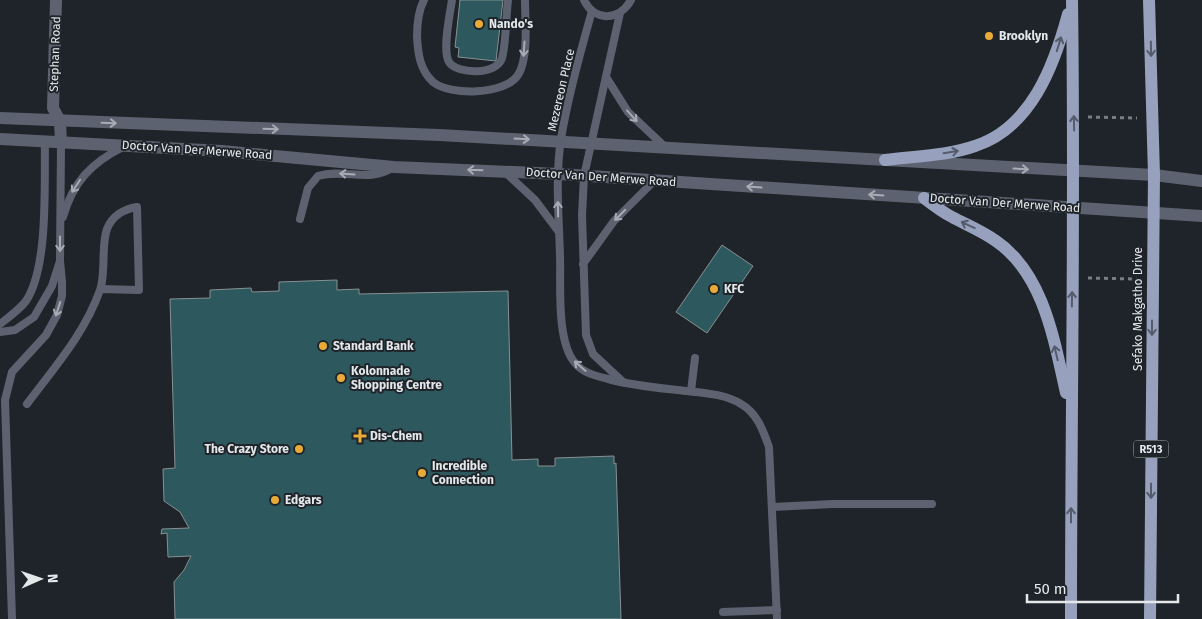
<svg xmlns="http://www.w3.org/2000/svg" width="1202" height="619" viewBox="0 0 1202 619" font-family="'Fira Sans',sans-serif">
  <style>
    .building { fill: #2d585e; stroke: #879192 }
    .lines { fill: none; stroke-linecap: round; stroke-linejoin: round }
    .path { stroke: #797e82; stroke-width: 3; stroke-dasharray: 4 4; stroke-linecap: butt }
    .service { stroke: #5d6270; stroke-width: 8 }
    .minor { stroke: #5d6270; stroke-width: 12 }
    .primary { stroke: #97a1bd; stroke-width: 12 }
    .oneway { stroke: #545c6c }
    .oneway2 { stroke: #a7acb4 }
    .poi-dot { fill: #e9ab38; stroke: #1e2429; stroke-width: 2 }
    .labels { text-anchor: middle; stroke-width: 4; stroke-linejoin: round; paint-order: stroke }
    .shield { fill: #1e2429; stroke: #a9adb1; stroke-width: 1 }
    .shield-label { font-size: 11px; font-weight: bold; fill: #e4e8eb }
    .poi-label { font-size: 12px; font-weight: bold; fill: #e4e8eb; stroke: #1e2429; text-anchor: start }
    .street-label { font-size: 12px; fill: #e4e8eb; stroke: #1e2429 }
  </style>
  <rect width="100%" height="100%" fill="#1e2429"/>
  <g class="building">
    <polygon points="460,0 503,0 496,61 458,57 459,48 455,47"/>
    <polygon points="722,245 753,266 707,333 676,312"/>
    <polygon points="337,280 337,290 359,289 359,294 508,291 512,460 538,459 538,466 555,466 555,458 614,456 614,464 616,463 621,619 175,619 174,582 184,570 191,556 168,557 167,533 161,534 162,529 189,528 180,512 164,501 163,469 175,468 170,299 210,298 210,290 251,288 252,292 279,291 279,282"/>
  </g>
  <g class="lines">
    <g class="path">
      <polyline points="1088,117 1137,118"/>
      <polyline points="1088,278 1137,279"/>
    </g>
    <g class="service">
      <path d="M424,0C418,11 417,25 417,37C418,54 420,70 433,82C450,96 505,95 518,75C529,58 525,20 525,0"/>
      <path d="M452,0C450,14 442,50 449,62C456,74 497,76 502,58C506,44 506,16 508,0"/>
      <path d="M584,0C595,23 620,20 631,0"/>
      <path d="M592,11C580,53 568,96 561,139C555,178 559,218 560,256C561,284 556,341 575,363C583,373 596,376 608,379C634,386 660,388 686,391C704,393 725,394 741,404C757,413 763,430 769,447L777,619"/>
      <polyline points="620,13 584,176 582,215 586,335 593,354 623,382"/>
      <polyline points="606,77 628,112 665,147"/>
      <polyline points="505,172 535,200 559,232"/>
      <path d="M63,217C73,182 91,163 123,147"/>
      <path d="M300,219L308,188L318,176C343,168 369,183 392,168"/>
      <polyline points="583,264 614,221 655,180"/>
      <path d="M0,324C9,317 19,310 26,301C49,266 44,183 45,141"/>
      <polyline points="0,332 15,330 34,317 52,286 60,261 61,143"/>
      <polyline points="691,391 695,358"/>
      <path d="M27,404C54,368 85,333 100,290C106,274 101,244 107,229C112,216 124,209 137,207L139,290L101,289"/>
      <polyline points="772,507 833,504 932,504"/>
      <polyline points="723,612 777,610"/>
      <polyline points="12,619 5,400 12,372 46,335 57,315 62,296 62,282 60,261"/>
    </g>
    <g class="minor">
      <polyline points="56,0 53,108 60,121 61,143"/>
      <polyline points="0,118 439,135 1154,175 1202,181"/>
      <polyline points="0,139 222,151 394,167 559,174 1202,216"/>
    </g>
    <g class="primary">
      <polyline points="1149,0 1154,175 1150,619"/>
      <path d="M885,160C915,156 947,156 975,146C1031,128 1054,66 1068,14"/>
      <path d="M924,198C933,205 942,212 952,217C967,225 982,231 996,241C1044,274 1054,340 1066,393"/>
      <path d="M1071,619C1071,413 1075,206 1072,0"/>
    </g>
  </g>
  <defs><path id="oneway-shaft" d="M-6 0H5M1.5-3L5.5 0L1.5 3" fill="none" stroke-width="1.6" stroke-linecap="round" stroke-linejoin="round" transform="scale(1.25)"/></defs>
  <g class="oneway">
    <use href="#oneway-shaft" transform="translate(1059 44) rotate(-73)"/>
    <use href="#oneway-shaft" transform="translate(1151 49) rotate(89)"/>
    <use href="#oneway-shaft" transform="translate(1074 123) rotate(-91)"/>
    <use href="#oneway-shaft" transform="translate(951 152) rotate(-9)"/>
    <use href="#oneway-shaft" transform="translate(968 225) rotate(-155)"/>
    <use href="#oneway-shaft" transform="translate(1072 299) rotate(-89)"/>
    <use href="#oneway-shaft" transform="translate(1152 328) rotate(90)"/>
    <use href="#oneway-shaft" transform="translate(1056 353) rotate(-103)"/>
    <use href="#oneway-shaft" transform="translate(1151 491) rotate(90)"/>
    <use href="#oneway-shaft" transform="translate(1071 515) rotate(-90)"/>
  </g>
  <g class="oneway2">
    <use href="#oneway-shaft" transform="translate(524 49) rotate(94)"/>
    <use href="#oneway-shaft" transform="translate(632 116) rotate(48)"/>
    <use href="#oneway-shaft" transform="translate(109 123) rotate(2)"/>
    <use href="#oneway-shaft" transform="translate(271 129) rotate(2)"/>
    <use href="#oneway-shaft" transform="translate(522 139) rotate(3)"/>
    <use href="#oneway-shaft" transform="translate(1021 169) rotate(3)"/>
    <use href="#oneway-shaft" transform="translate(475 170) rotate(-178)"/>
    <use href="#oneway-shaft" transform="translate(347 174) rotate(-176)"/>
    <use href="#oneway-shaft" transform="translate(76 186) rotate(123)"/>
    <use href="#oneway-shaft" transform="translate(754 187) rotate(-176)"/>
    <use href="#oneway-shaft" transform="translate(876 195) rotate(-176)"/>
    <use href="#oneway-shaft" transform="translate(558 209) rotate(-91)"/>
    <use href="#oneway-shaft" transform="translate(620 215) rotate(135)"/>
    <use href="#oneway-shaft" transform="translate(60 244) rotate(90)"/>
    <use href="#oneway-shaft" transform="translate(58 309) rotate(108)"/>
    <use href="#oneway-shaft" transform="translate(580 366) rotate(-139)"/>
  </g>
  <g class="poi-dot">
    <circle cx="479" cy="24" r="5"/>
    <circle cx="989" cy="36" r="5"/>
    <circle cx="714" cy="289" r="5"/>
    <circle cx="323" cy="346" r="5"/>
    <circle cx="341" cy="378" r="5"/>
    <path d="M357.5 428.5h5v5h5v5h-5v5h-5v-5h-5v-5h5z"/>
    <circle cx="299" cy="449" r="5"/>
    <circle cx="422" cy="473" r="5"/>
    <circle cx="275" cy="500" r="5"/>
  </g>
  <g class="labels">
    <rect class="shield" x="1133.5" y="440.5" width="35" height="17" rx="4"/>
    <g class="shield-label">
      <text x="1151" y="453">R513</text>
    </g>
    <g class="poi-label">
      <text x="489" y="28">Nando's</text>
      <text x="999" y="40">Brooklyn</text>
      <text x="724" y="293">KFC</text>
      <text x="333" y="350">Standard Bank</text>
      <text x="351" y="375">Kolonnade<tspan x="351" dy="14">Shopping Centre</tspan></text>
      <text x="370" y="440">Dis-Chem</text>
      <text x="289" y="453" text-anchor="end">The Crazy Store</text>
      <text x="432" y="470">Incredible<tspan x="432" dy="14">Connection</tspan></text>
      <text x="285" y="504">Edgars</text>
    </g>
    <g class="street-label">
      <text transform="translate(55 54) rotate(-88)" y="4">Stephan Road</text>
      <text transform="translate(561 90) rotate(-77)" y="4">Mezereon Place</text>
      <text transform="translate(197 150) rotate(4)" y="4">Doctor Van Der Merwe Road</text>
      <text transform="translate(601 177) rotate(4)" y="4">Doctor Van Der Merwe Road</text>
      <text transform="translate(1005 203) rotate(4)" y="4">Doctor Van Der Merwe Road</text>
      <text transform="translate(1138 309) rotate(-90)" y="4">Sefako Makgatho Drive</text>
    </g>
  </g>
  <g transform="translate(40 579) rotate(88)" stroke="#1e2429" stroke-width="4" paint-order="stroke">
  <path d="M0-4L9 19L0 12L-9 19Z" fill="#e4e8eb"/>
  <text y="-8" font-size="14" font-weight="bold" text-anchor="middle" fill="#e4e8eb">N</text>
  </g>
  <path d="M1027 594v8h151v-8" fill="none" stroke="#e4e8eb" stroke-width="2.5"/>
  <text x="1034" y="594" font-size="15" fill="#e4e8eb" stroke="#1e2429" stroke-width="4" paint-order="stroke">50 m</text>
</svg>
